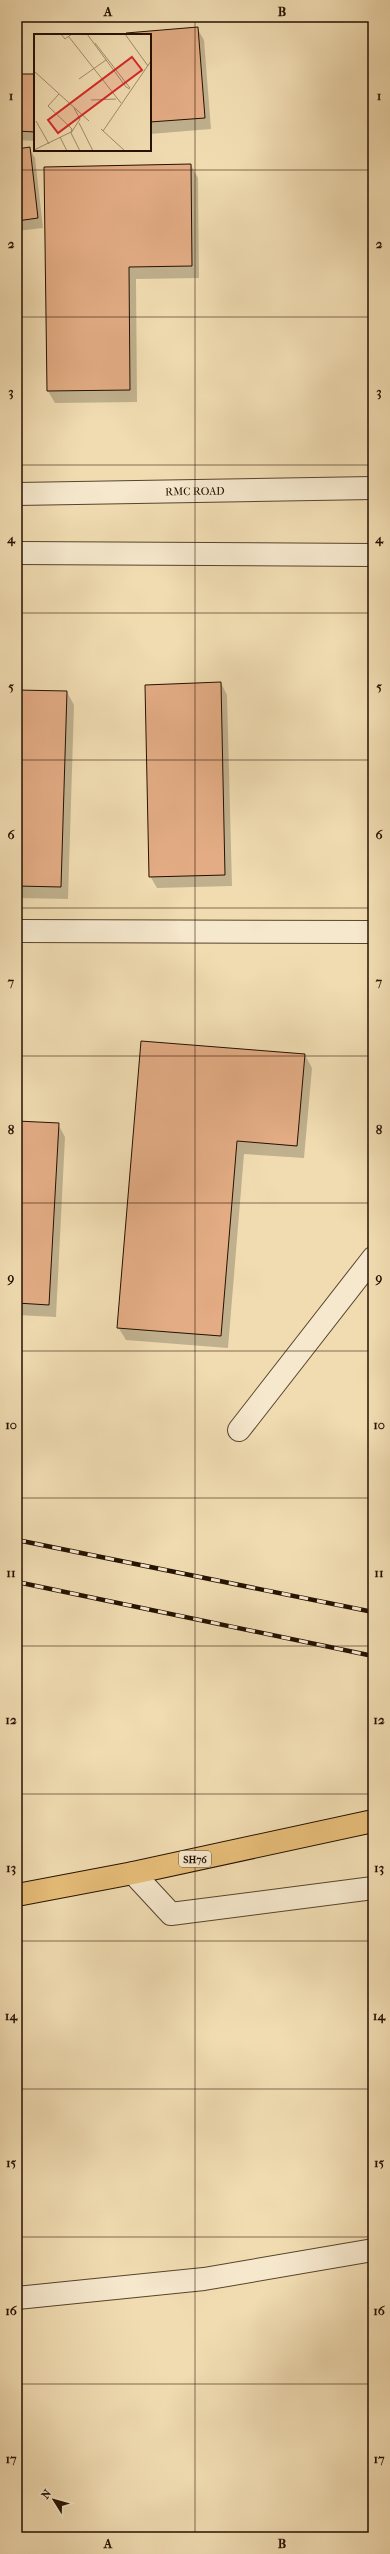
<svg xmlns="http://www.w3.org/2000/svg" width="390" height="2554" viewBox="0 0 390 2554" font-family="'IM FELL French Canon',serif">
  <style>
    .shadow { fill: #0003 }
    .building { fill: #e3ac84; stroke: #241100 }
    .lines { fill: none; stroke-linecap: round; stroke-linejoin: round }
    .minor-casing { stroke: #57442c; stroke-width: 24 }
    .tertiary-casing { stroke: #57442c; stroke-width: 24 }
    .primary-casing { stroke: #241100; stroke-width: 24 }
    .minor { stroke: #f6e8cd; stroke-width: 22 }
    .tertiary { stroke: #f6e8cd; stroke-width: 22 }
    .primary { stroke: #e8be79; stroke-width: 22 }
    .rail-casing { stroke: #241100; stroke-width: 4.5 }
    .rail { stroke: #f6e8cd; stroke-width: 3; stroke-dasharray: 9; stroke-linecap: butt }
    .grid { fill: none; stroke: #241100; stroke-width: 1; stroke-opacity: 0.55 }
    .labels { text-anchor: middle; stroke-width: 3; stroke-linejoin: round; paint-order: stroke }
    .shield { fill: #f6e8cd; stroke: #63523e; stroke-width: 1 }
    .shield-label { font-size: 10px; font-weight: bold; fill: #241100 }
    .street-label { font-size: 11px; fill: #241100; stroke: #f6e8cd }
    .inset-road { fill: none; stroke: #9f8b6b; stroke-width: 1 }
    .view { fill: #d62828; fill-opacity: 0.15; stroke: #d62828; stroke-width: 2 }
    .inset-edge { fill: none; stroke: #241100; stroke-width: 2 }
    .neatline { fill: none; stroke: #241100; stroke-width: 1.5 }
    .grid-label { font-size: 13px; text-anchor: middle; font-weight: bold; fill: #241100 }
  </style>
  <rect width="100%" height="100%" fill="#f1dcb2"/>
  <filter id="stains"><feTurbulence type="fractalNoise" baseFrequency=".005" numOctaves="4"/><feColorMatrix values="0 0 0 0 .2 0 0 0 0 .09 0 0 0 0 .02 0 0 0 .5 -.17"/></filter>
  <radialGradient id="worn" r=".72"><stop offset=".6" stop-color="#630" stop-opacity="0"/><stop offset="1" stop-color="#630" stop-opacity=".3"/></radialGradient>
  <g class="shadow">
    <polygon points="197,28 204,40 211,129 150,134 150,35 127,35"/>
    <polygon points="17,75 35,75 35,141 17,140"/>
    <polygon points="29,148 35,158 43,228 17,231 17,150"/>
    <polygon points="191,165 198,178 199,278 136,279 137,402 55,403 48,391"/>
    <polygon points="221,683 227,695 232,886 157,888 150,876"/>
    <polygon points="17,691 67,692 74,705 68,899 17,898"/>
    <polygon points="142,1042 305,1055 312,1068 304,1158 244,1154 228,1348 126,1340 118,1327"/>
    <polygon points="17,1122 58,1124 65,1137 56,1317 17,1315"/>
  </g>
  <g class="building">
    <polygon points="198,27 205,118 150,122 150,35 126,35 126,33"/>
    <polygon points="17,74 35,74 35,132 17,131"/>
    <polygon points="30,147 38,218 17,221 17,149"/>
    <polygon points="191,164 192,266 129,267 130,390 47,391 44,167"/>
    <polygon points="221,682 225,875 149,877 145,685"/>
    <polygon points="17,690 67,691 61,887 17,886"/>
    <polygon points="141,1041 305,1054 297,1146 237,1141 221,1336 117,1328"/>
    <polygon points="17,1121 59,1123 49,1305 17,1303"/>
  </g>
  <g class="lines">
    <defs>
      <g id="minor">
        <polyline points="17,931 373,932"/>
        <polyline points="239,1430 373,1258"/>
        <polyline points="133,1873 171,1914 373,1888"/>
        <polyline points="17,2298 204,2279 373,2250"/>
      </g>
      <g id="tertiary">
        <path id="s1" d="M17,494L373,488"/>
        <polyline points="17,553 373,555"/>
      </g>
      <polyline id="primary" points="17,1895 133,1873 373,1821"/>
    </defs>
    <use href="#minor" class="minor-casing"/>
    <use href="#tertiary" class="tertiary-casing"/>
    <use href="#primary" class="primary-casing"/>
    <use href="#minor" class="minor"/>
    <use href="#tertiary" class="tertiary"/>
    <use href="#primary" class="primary"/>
    <defs>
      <g id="rail">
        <polyline points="17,1540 373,1612"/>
        <polyline points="17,1582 373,1656"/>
      </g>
    </defs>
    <use href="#rail" class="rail-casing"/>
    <use href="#rail" class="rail"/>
  </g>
  <path class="grid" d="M195,17V2537M17,170H373M17,317H373M17,465H373M17,613H373M17,760H373M17,908H373M17,1056H373M17,1203H373M17,1351H373M17,1498H373M17,1646H373M17,1794H373M17,1941H373M17,2089H373M17,2237H373M17,2384H373"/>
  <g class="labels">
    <rect class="shield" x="179" y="1851" width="32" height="16" rx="3"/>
    <g class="shield-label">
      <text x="195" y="1863">SH76</text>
    </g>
    <g class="street-label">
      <text dy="4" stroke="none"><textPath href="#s1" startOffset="178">RMC ROAD</textPath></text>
    </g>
  </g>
  <g transform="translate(34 34)">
    <rect width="117" height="117" fill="#f1dcb2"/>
    <path class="inset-road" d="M27,0L31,5L38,0M53,0L92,53L96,55M91,0L114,32M35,3L87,69M61,9L96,54M0,37L55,87M45,45L72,26M57,66L82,65M40,74L46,85L37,99L46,117M2,87L15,110M45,89L59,117M67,95L91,117M69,97L117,27M26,103L33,117M0,116L37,98L38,95L14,72L25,60"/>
    <path class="view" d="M98,23L108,36L24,99L14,86Z"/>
    <rect width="117" height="117" class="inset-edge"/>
  </g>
  <rect width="390" height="2554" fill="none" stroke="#f1dcb2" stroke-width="44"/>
  <g transform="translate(54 2500) rotate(307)" stroke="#f6e8cd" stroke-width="3" paint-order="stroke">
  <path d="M0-3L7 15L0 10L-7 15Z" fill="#241100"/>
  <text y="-6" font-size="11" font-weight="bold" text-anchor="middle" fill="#241100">N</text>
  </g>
  <rect x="22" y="22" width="346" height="2510" class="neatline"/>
  <g class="grid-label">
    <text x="108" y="16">A</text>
    <text x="282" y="16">B</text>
    <text x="11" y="100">1</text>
    <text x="379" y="100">1</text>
    <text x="11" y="248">2</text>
    <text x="379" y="248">2</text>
    <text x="11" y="396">3</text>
    <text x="379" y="396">3</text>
    <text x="11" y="543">4</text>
    <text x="379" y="543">4</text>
    <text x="11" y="691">5</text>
    <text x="379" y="691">5</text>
    <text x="11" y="839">6</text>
    <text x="379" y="839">6</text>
    <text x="11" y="986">7</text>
    <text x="379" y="986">7</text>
    <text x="11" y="1134">8</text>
    <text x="379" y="1134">8</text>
    <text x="11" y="1282">9</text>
    <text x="379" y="1282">9</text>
    <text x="11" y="1429">10</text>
    <text x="379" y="1429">10</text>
    <text x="11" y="1577">11</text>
    <text x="379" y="1577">11</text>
    <text x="11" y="1724">12</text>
    <text x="379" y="1724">12</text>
    <text x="11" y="1872">13</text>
    <text x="379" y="1872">13</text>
    <text x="11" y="2020">14</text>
    <text x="379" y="2020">14</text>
    <text x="11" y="2167">15</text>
    <text x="379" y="2167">15</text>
    <text x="11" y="2315">16</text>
    <text x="379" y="2315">16</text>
    <text x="11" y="2463">17</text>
    <text x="379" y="2463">17</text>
    <text x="108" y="2548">A</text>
    <text x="282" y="2548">B</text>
  </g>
  <rect width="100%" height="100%" filter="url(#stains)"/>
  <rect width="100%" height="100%" fill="url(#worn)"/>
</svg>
